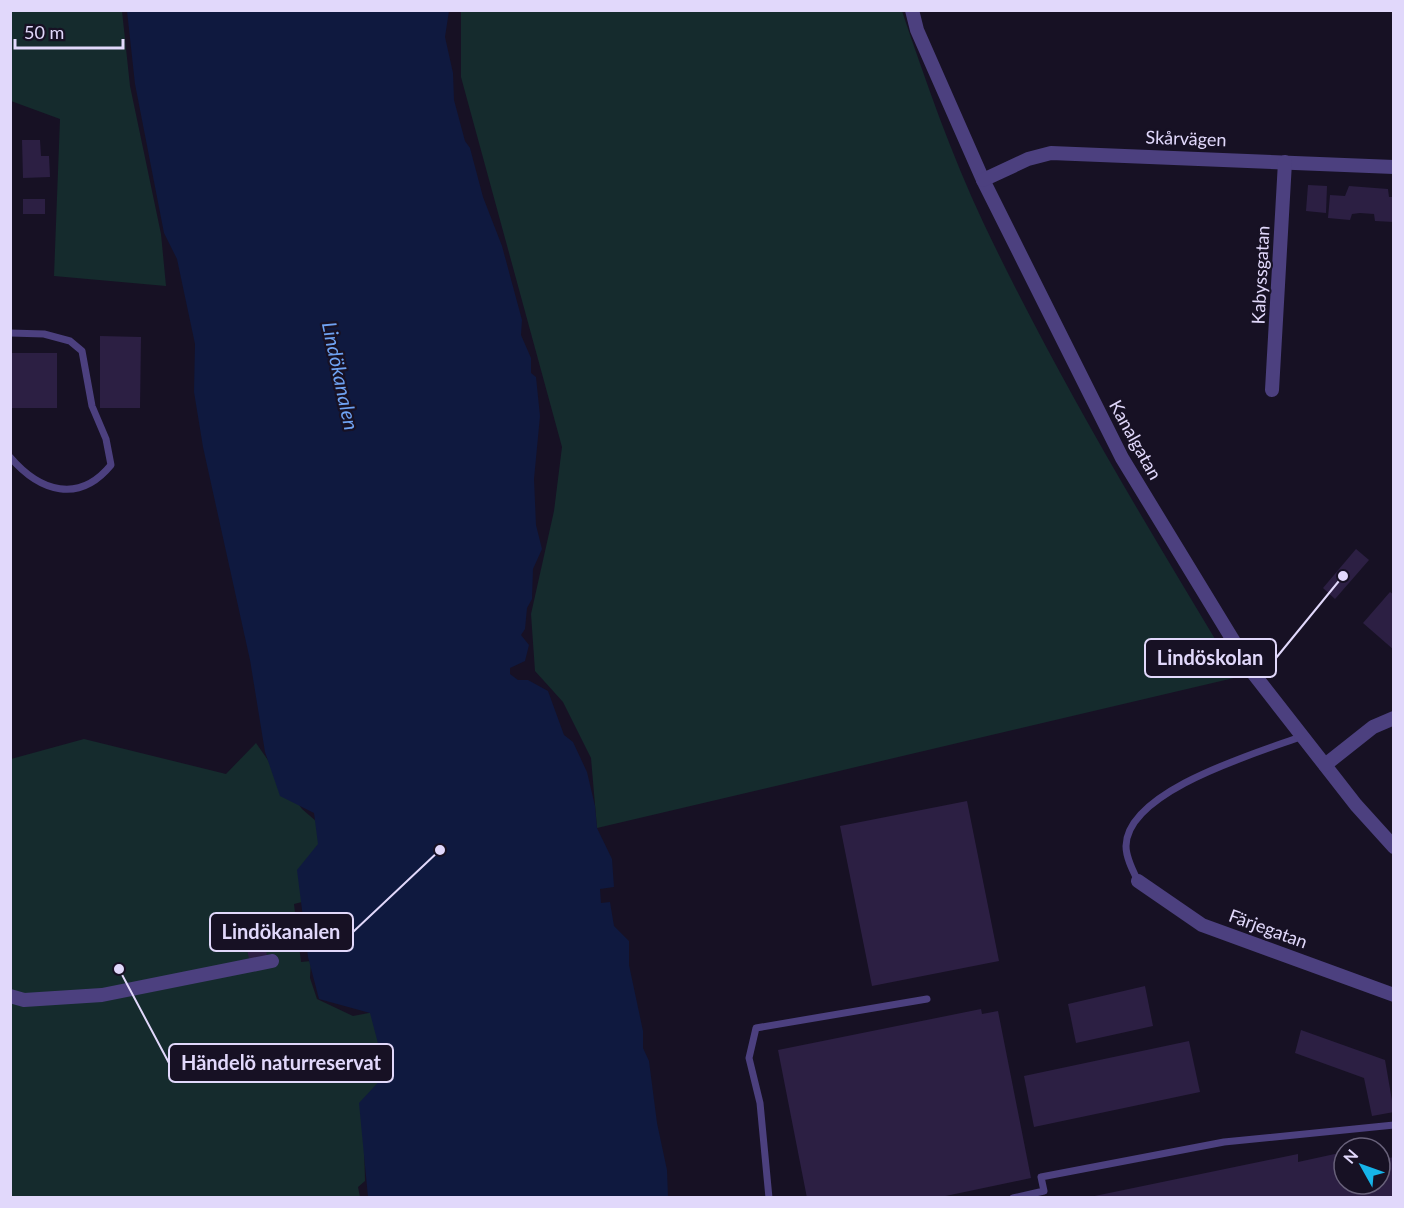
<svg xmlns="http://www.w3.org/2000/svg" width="1404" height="1208" viewBox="0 0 1404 1208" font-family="Lato,sans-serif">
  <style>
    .green { fill: #152b2d }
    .water { fill: #0f193f }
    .building { fill: #2c1f43 }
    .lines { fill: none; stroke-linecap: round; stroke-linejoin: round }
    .service { stroke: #4c407f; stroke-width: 7 }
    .minor { stroke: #4c407f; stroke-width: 14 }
    .labels { text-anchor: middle; stroke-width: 4.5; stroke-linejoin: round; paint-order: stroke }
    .street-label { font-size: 18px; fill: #e1d8fb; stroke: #171124 }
    .water-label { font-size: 20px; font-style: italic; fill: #6fa2f2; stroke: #171124 }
    .leader { fill: none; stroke: #e1d8fb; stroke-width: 2 }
    .callout-dot { fill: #e1d8fb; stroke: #171124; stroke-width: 2 }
    .callout { fill: #171124; stroke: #e1d8fb; stroke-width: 2 }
    .callout-label { font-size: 20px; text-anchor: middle; font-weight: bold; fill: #e1d8fb }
  </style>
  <rect width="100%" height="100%" fill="#171124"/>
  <g class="green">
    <polygon points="11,10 122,11 130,86 161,234 166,286 54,276 60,119 11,101"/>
    <path d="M461,11H902C926,82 951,154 983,222C1058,380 1148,528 1238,677L597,828L591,758L563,702L535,671L531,614L554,511L562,447L461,77Z"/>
    <polygon points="84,739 226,774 256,743 302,809 324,828 302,902 294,904 301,962 311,961 310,978 317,999 353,1016 374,1012 388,1081 363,1107 365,1181 358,1187 360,1197 11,1198 11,759"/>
  </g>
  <polygon class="water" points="127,11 449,11 445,37 453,73 454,100 465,141 470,148 483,197 502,246 522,320 521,335 531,358 531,373 536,377 540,416 534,479 536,525 542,549 533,569 532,599 527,608 525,629 521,635 529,645 525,661 510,668 510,674 518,680 528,680 548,691 564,735 573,742 587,772 595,806 597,828 612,859 614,887 600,889 601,903 610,902 614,926 629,941 629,965 643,1031 643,1048 649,1061 657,1123 667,1170 668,1197 368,1197 359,1103 386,1074 370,1013 319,999 308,957 297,870 318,844 314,813 280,796 265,752 250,660 203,447 194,392 195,344 177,259 164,233 135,84"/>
  <g class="building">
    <polygon points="22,140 40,140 41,156 49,156 50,177 23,178"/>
    <polygon points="1308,185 1327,186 1326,213 1306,211"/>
    <polygon points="1349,186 1388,189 1389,197 1394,197 1394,222 1375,221 1374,214 1360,213 1352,214 1350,220 1328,218 1330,195 1345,196"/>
    <rect x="23" y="199" width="22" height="15"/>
    <polygon points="100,336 141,337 140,408 100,408"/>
    <rect x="10" y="353" width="47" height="55"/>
    <polygon points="1356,549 1369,560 1335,599 1323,588"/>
    <polygon points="1390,592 1394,595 1394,650 1363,623"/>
    <polygon points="967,801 999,961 872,986 840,826"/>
    <polygon points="261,917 267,956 249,959 247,949 240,950 235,921"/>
    <polygon points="1145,986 1153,1026 1076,1043 1068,1004"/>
    <polygon points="981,1009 982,1014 998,1011 1031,1178 936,1198 807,1198 778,1050"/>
    <polygon points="1301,1030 1385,1060 1394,1112 1372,1116 1364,1078 1295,1053"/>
    <polygon points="1189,1041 1200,1092 1034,1127 1024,1076"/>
    <polygon points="1344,1152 1344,1184 1380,1184 1380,1160 1394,1157 1394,1198 1085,1198 1298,1154 1298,1162"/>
  </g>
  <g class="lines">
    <g class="service">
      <path d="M10,333L44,334L70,341L82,351L92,406L106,439L111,465C79,504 40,492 10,457"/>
      <path d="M1138,881C1133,871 1126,858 1126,846C1127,790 1260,752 1303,736"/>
      <polyline points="769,1198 760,1103 749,1058 756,1028 927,999"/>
      <polyline points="1013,1198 1044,1191 1041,1177 1224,1142 1394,1125"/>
    </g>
    <g class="minor">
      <polyline points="912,10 917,30 983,180 1122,458 1253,673 1356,805 1394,847"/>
      <polyline points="983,180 1028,159 1051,153 1394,167"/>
      <polyline points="1272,390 1285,162"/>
      <polyline points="1325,765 1373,727 1394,718"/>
      <polyline points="1138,881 1202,925 1394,995"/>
      <polyline points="10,996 24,1000 102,995 272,961"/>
    </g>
  </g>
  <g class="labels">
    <g class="street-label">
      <text transform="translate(1186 139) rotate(2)" y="6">Skårvägen</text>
      <text transform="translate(1261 275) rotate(-87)" y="6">Kabyssgatan</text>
      <text transform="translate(1135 440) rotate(61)" y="6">Kanalgatan</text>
      <text transform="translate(1268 929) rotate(20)" y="6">Färjegatan</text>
    </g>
    <g class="water-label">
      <text transform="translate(340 376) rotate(78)" y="7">Lindökanalen</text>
    </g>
  </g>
  <path class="leader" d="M1343 576L1276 658M440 850L353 932M119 969L169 1063"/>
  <g class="callout-dot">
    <circle cx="1343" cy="576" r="6"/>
    <circle cx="440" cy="850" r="6"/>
    <circle cx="119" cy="969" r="6"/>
  </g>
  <g class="callout">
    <rect x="1145" y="639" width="131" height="38" rx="6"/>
    <rect x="210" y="913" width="143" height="38" rx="6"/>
    <rect x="169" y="1044" width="224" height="38" rx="6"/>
  </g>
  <g class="callout-label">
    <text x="1210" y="665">Lindöskolan</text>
    <text x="281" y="939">Lindökanalen</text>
    <text x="281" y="1070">Händelö naturreservat</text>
  </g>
  <rect width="1404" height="1208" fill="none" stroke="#e1d8fb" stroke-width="24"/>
  <g transform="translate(1362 1166) rotate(310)"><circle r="28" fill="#171124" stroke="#68617a" stroke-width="1.5"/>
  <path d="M0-4.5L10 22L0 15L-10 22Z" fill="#16b4e9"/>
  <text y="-9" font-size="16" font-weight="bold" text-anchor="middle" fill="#e1d8fb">N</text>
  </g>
  <path d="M15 39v9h108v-9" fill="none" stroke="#e1d8fb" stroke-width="3"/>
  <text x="24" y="39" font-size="18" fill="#e1d8fb" stroke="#171124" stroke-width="4.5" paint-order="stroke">50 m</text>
</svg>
